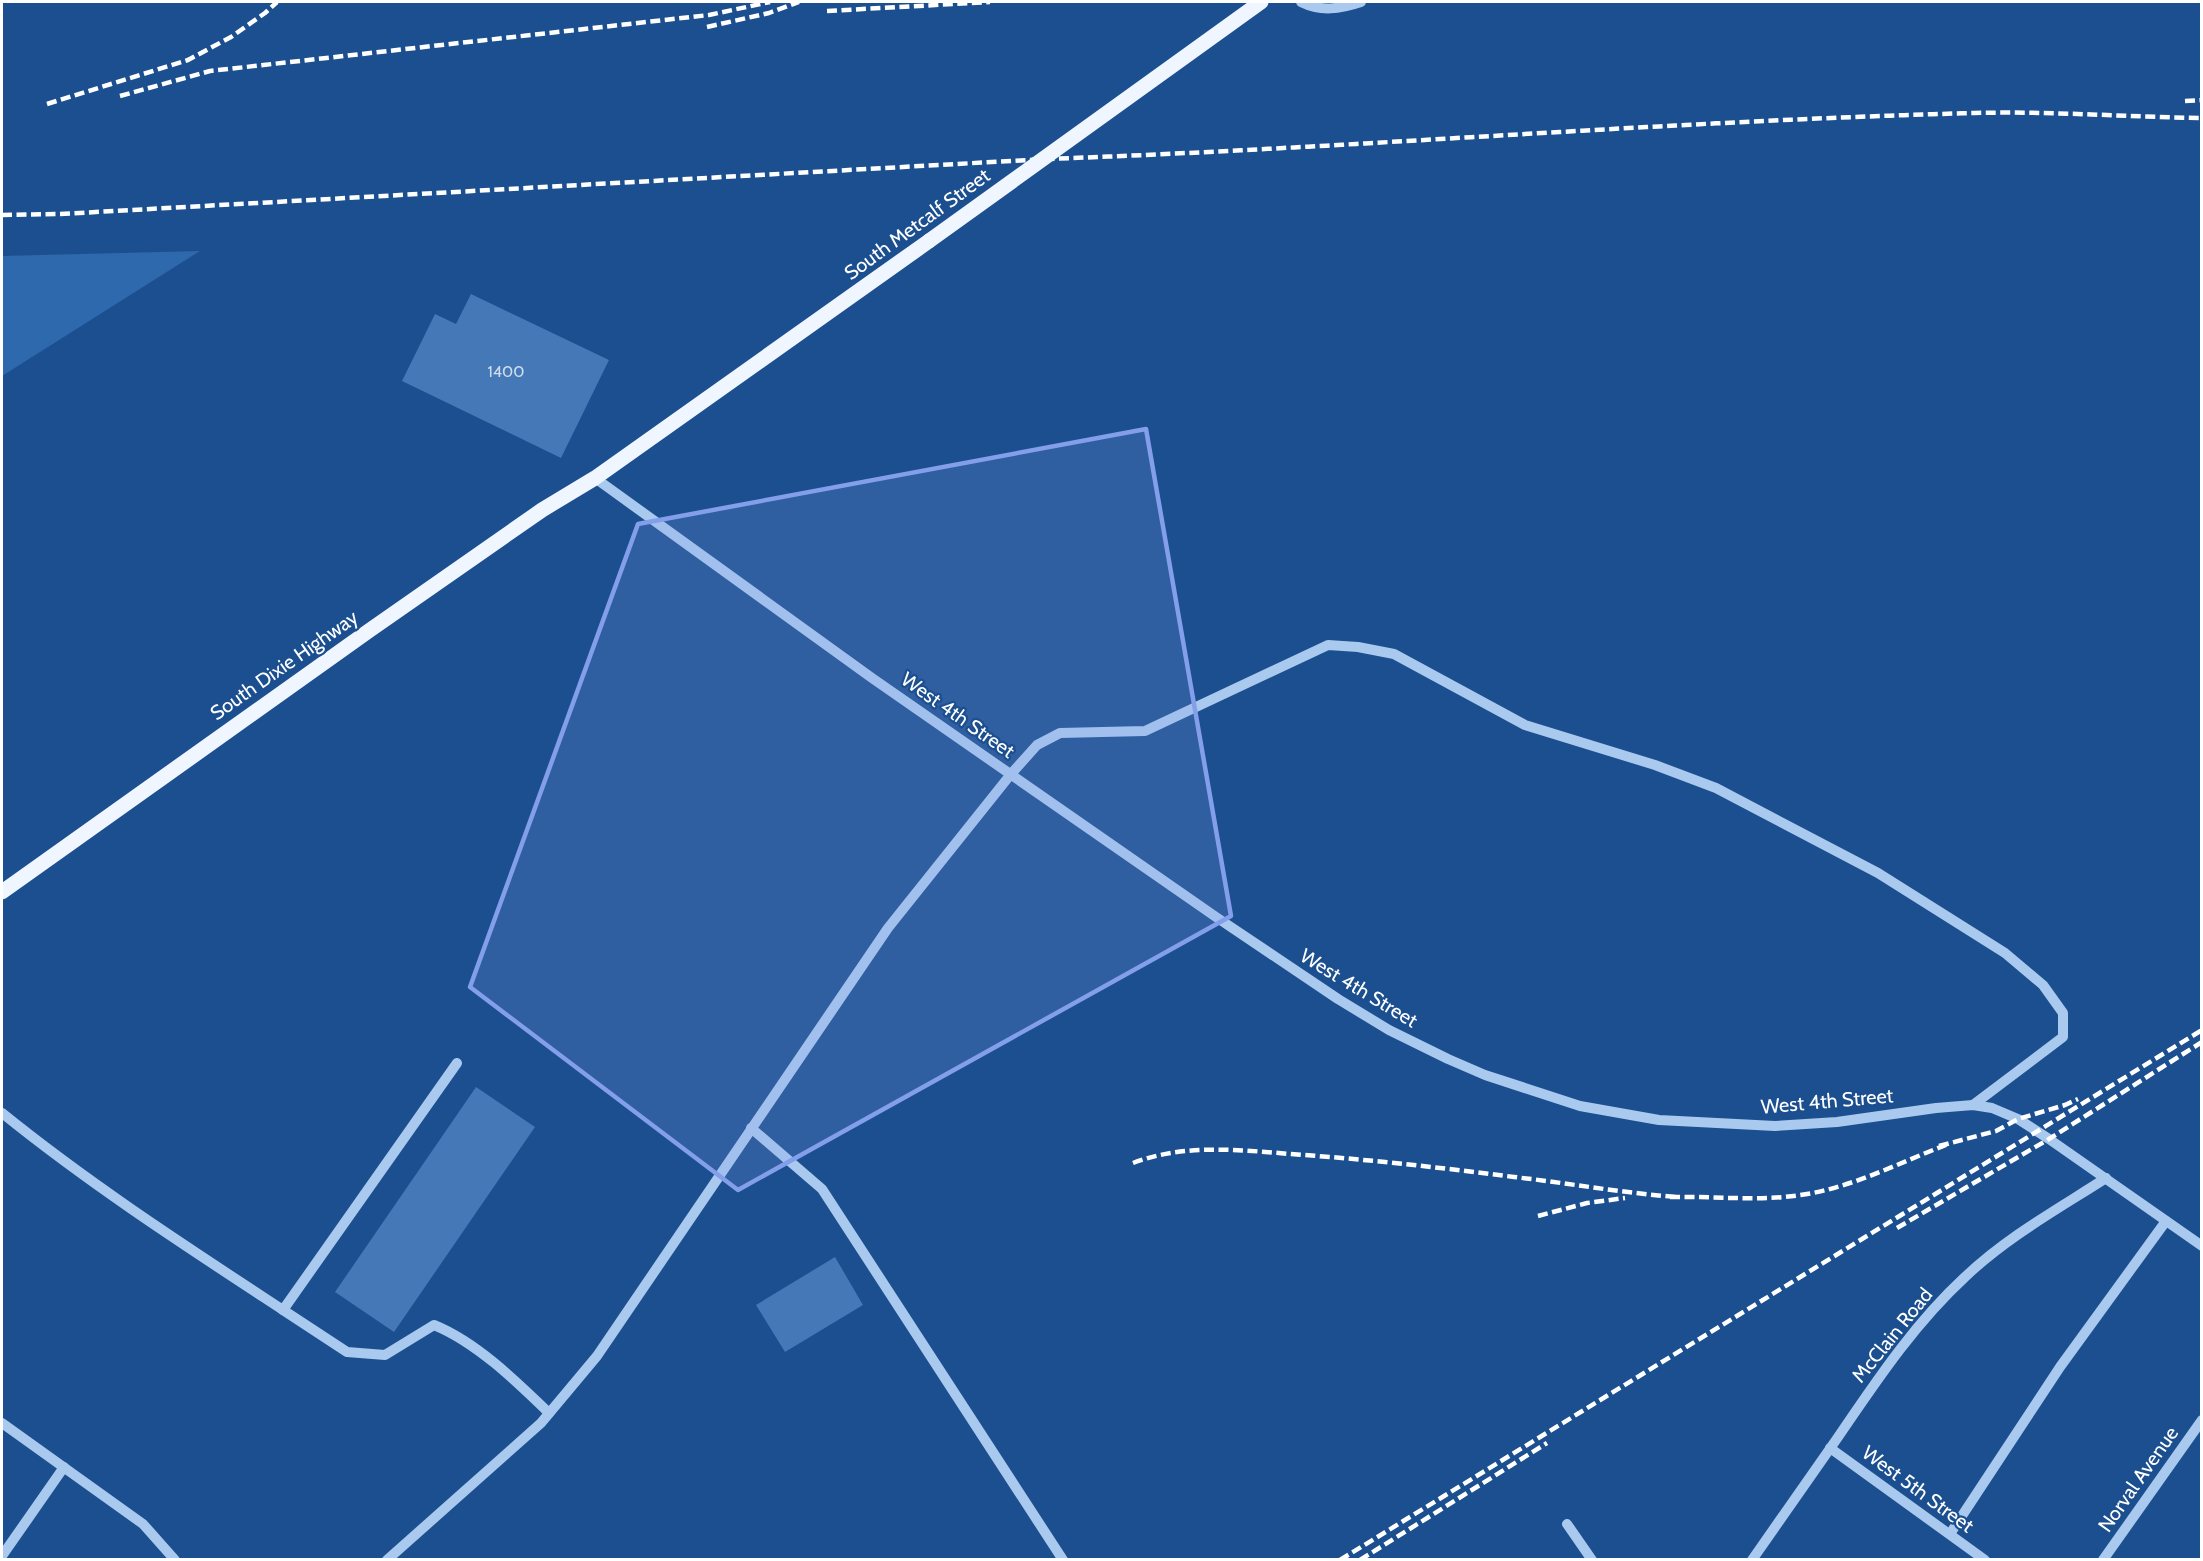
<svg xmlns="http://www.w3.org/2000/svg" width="2203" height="1561" viewBox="0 0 2203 1561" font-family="Cabin,sans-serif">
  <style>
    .green { fill: #2e69ad }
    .building { fill: #4478b7 }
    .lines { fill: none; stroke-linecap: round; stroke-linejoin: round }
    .minor { stroke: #a9c9ee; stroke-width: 10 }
    .major { stroke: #f0f6ff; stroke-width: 15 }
    .rail { stroke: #fff; stroke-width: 4.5; stroke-dasharray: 10 4.5; stroke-linecap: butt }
    .major-bridge { stroke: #f0f6ff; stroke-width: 15 }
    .marked { fill: #839eea; fill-opacity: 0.2; stroke: #839eea; stroke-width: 4.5; stroke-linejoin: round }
    .labels { text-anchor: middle; stroke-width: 4.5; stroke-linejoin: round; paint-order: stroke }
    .number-label { font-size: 16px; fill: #d0dded }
    .street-label { font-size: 20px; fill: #fff; stroke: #1b4f8f }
  </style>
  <rect width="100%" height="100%" fill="#1b4f8f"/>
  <polygon class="green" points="200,251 2,376 2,256"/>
  <g class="building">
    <polygon points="471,294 609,360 561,458 402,381 435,314 456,324"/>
    <polygon points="476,1087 535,1127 394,1332 335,1292"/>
    <polygon points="835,1257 863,1305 785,1352 756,1305"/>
  </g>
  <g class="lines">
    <g class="minor">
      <path d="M1301,2C1321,12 1340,9 1361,2"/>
      <polyline points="595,478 872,678 1216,917 1338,999 1389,1030 1448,1059 1485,1075 1580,1106 1659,1120 1775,1126 1837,1122 1936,1108 1973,1105 1992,1108 2018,1119 2049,1139 2202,1246"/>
      <path d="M2,1113C91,1185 187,1247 283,1310L457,1063"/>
      <polyline points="751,1128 822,1189 1063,1560"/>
      <path d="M283,1310L347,1352L385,1355L434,1325C476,1342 516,1381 549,1413"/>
      <polyline points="2,1423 143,1524 175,1560"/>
      <polyline points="1830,1448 1985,1560"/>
      <polyline points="1567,1524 1592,1560"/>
      <polyline points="1950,1534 2060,1367 2166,1221"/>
      <polyline points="2,1556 64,1467"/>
      <polyline points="387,1560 541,1423 597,1356 888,928 1011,774 1037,745 1060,733 1145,731 1328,645 1358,647 1394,654 1525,725 1655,765 1716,788 1878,873 2005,953 2043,985 2063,1013 2063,1037 1973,1105"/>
      <path d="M1752,1560C1780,1520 1808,1480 1836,1440C1875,1383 1913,1325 1965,1277C2007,1237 2058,1209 2106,1178"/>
      <polyline points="2103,1560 2202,1420"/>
    </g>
    <polyline class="major" points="2,892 370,630 542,510 595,478 929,241"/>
    <g class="rail">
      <polyline points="827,11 990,2"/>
      <polyline points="707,27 769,13 799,2"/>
      <polyline points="120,96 210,71 709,15 770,2"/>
      <polyline points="2185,101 2202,100"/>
      <polyline points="47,104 188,60 231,37 265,13 277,2"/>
      <path d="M2,215L60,214L1046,159C1356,148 1665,121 1975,113C2050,111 2127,117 2202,118"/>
      <polyline points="1939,1146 1996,1131 2018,1119 2065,1105 2078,1099"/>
      <path d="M1133,1163C1189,1142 1246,1151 1304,1155C1374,1160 1444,1168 1514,1177C1568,1183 1622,1193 1677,1197"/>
      <path d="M1670,1197C1716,1196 1761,1202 1807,1194C1855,1186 1901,1162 1946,1145"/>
      <polyline points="1538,1216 1587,1203 1625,1198"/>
      <polyline points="1897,1228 2049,1139 2202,1042"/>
      <polyline points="1340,1560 2202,1030"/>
      <polyline points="1360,1560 1547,1443"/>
    </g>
    <polyline class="major-bridge" points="929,241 1261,2"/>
  </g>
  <path class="marked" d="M1146,429L1231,916L738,1190L470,987L638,524Z"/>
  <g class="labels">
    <g class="number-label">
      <text x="506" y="377">1400</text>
    </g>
    <g class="street-label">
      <text transform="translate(917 224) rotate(-36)" y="7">South Metcalf Street</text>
      <text transform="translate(284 665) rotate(-35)" y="7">South Dixie Highway</text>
      <text transform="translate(958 715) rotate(35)" y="7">West 4th Street</text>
      <text transform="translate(1359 988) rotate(31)" y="7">West 4th Street</text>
      <text transform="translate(1827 1101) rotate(-5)" y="7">West 4th Street</text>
      <text transform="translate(1892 1335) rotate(-51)" y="7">McClain Road</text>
      <text transform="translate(2138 1479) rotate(-55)" y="7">Norval Avenue</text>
      <text transform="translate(1918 1489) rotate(36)" y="7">West 5th Street</text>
    </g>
  </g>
  <rect width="2203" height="1561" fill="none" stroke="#ffffff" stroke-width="6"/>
</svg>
